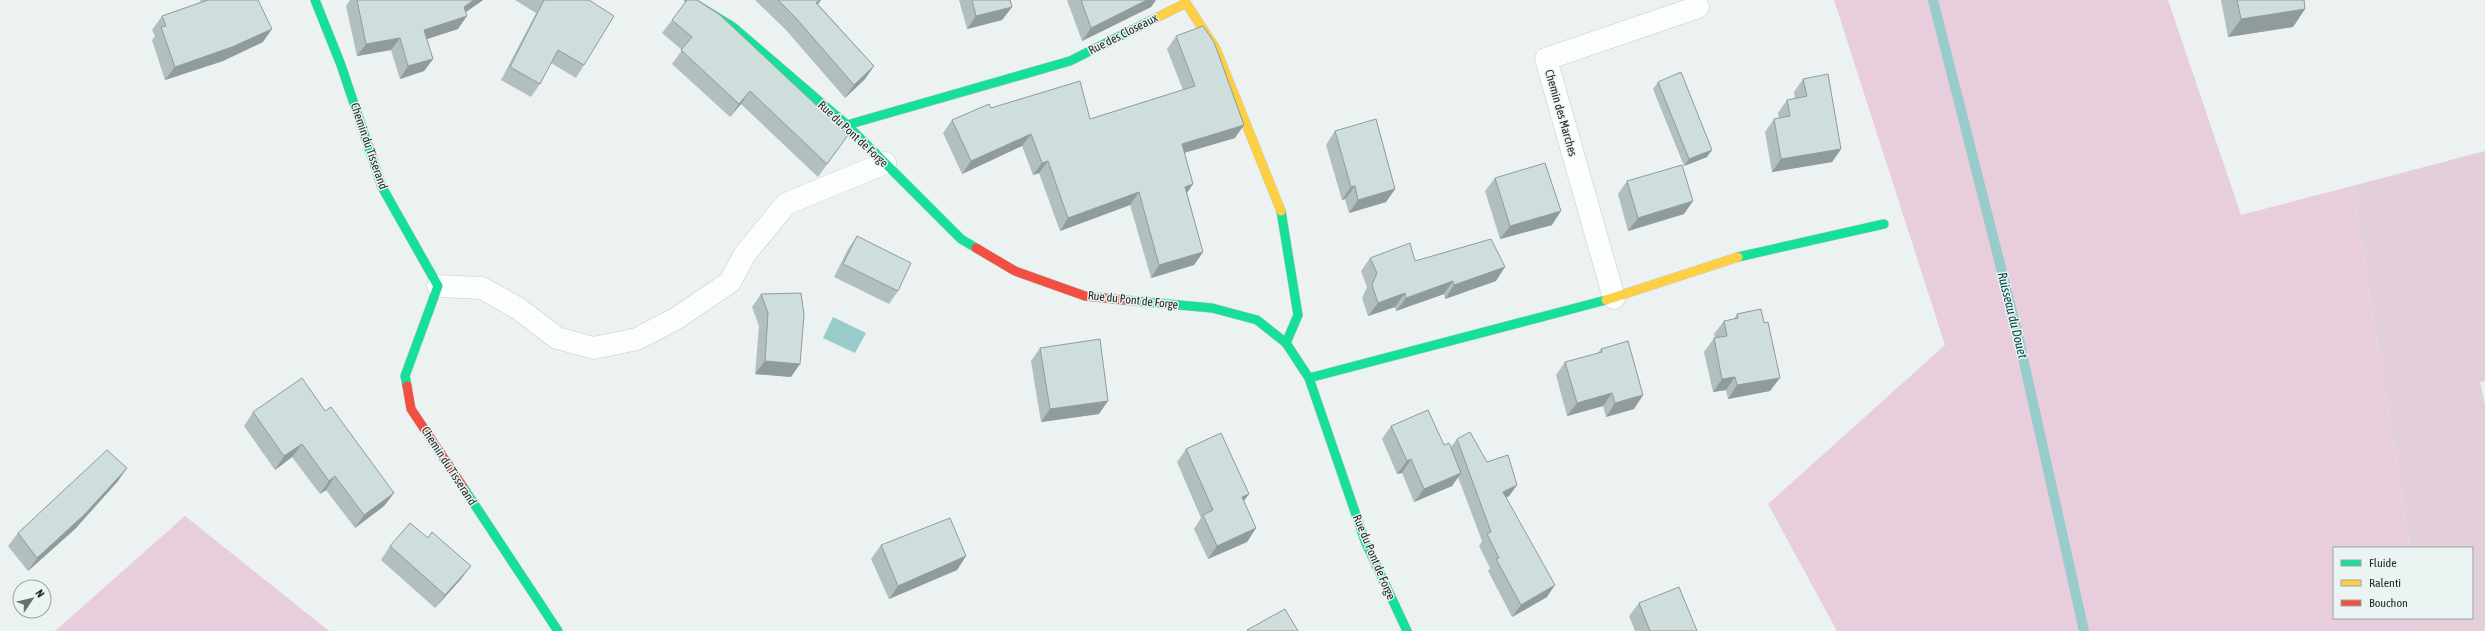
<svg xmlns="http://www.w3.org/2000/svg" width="2485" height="631" viewBox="0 0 2485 631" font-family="'Asap Condensed',sans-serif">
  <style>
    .green { fill: #e2cfd9 }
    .forest { fill: #e8cddc }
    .water { fill: #97ccca }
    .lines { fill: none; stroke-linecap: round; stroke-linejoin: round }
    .stream { stroke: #97ccca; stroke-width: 10 }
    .street-casing { stroke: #c7cccb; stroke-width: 23 }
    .fast-casing { stroke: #c7cccb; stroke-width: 10 }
    .slow-casing { stroke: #c7cccb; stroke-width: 10 }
    .jam-casing { stroke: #c7cccb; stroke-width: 10 }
    .street { stroke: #fcfdfd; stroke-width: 22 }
    .fast { stroke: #16e098; stroke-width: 9 }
    .slow { stroke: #ffcf43; stroke-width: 9 }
    .jam { stroke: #f24e42; stroke-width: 9 }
    .wall { fill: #b1bfbe }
    .shaded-wall { fill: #909b9b }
    .building { fill: #cededd; stroke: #909b9b }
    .labels { text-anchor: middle; stroke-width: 3; stroke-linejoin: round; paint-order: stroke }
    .street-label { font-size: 12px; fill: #252929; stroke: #eaf4f3 }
    .water-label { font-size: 13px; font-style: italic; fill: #044a48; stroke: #eaf4f3 }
  </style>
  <rect width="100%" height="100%" fill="#ecf2f1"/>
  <polygon class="green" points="2485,151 2485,381 2480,382 2485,404 2485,631 2423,631 2421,618 2472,618 2472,548 2410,548 2352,186"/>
  <g class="forest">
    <polygon points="1834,0 2168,0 2241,215 2352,186 2410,548 2334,548 2334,618 2421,618 2423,631 1837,631 1768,504 1945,345"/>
    <polygon points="185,516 329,631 55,631"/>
  </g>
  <polygon class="water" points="833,317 866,333 855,353 823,338"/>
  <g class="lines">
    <polyline class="stream" points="1933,0 2017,331 2084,631"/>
    <defs>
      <g id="street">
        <polyline points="438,286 482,288 519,309 557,338 594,348 637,339 677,318 730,282 745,254 786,204 885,163"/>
        <polyline points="1614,298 1546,59 1698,7"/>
      </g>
      <g id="fast">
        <polyline points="315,0 341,65 382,187 438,286 405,376 407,386"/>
        <polyline points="689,0 733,27 847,125 961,239 976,248"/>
        <polyline points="847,125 1070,61 1152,20"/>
        <polyline points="1281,211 1298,315 1286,343"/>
        <polyline points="1738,257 1884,224"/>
        <polyline points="1124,300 1212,308 1257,320 1286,343 1309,378 1365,541 1407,631"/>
        <polyline points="1309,378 1606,300"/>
        <polyline points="463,487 558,631"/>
      </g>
      <g id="slow">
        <polyline points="1152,20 1186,3 1216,49 1281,211"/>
        <polyline points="1606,300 1738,257"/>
      </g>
      <g id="jam">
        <polyline points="976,248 1015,271 1085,296 1124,300"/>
        <polyline points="407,386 411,409 463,487"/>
      </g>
    </defs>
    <use href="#street" class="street-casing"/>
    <use href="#fast" class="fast-casing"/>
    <use href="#slow" class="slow-casing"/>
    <use href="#jam" class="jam-casing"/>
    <use href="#street" class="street"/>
    <use href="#fast" class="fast"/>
    <use href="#slow" class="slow"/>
    <use href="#jam" class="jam"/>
  </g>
  <g class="wall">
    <polygon points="200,0 258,0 263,42 223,61 165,80 152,40 155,36 152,30 162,16 201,2"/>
    <polygon points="350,0 483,0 466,12 458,29 426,39 433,59 424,71 400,79 391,50 357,56 346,6"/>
    <polygon points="515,0 589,0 584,65 576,78 551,63 540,84 531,97 501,80 536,13"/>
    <polygon points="755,0 821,0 818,4 874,66 865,79 845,98 786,30"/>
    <polygon points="959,0 1010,0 1012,7 1002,20 967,29"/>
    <polygon points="1067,0 1156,0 1151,7 1082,41"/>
    <polygon points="2221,0 2304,0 2305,9 2293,27 2228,37"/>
    <polygon points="672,20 848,135 818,177 741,104 730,117 672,64 682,50 662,33"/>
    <polygon points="1176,36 1235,138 1184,153 1193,184 1187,193 1203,252 1194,265 1151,278 1130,205 1060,231 1039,173 1033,175 1022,146 962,174 943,133 952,120 991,108 1090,119 1183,90 1167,49"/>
    <polygon points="1803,79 1841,149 1832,162 1772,172 1765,132 1774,119 1779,118 1778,113 1787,100 1795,99 1794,92"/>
    <polygon points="1658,82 1707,157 1684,166 1653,89"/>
    <polygon points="1335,131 1395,189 1386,202 1349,213 1345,199 1342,200 1326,145"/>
    <polygon points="1495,178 1552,225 1500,239 1485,191"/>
    <polygon points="1627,181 1684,214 1628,231 1618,194"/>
    <polygon points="857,236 898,291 889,304 834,277 848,249"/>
    <polygon points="1370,258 1415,261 1496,281 1445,299 1444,294 1396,311 1395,307 1368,316 1362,298 1367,287 1361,271"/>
    <polygon points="801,293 791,377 755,374 759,326 752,307 761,294"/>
    <polygon points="1737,314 1770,391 1728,399 1726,390 1713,392 1704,352 1714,338 1715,338 1714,334 1724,321 1734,319"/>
    <polygon points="1040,348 1099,414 1041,422 1031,361"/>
    <polygon points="1601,349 1643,395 1634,409 1606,417 1603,406 1567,416 1556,375 1565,362 1597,354"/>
    <polygon points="325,411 394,493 384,506 355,528 326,490 320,494 292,457 275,470 244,426 253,412"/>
    <polygon points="1391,426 1451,447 1457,439 1517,485 1509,496 1506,498 1547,597 1512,617 1488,571 1490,568 1479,546 1482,541 1458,477 1452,486 1414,502 1402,473 1397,474 1382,439"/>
    <polygon points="1186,449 1249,494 1244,501 1256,528 1247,542 1208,559 1194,529 1201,518 1177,462"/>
    <polygon points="118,481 75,529 28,571 8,546 18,533"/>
    <polygon points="881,545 966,556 957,570 889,599 871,559"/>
    <polygon points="390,546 461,579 435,608 381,560"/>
    <polygon points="1639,603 1697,631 1635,631 1629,616"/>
  </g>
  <g class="shaded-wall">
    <polygon points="474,0 483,0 456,19 464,7"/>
    <polygon points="820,0 821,0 813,10 816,3"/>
    <polygon points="1147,0 1156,0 1151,7 1082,41 1091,28"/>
    <polygon points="1012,7 1002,20 967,29 976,16"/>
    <polygon points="2305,9 2293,27 2228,37 2241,19"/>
    <polygon points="467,16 458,29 415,43 424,30"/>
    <polygon points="272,29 263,42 223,61 165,80 175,67"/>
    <polygon points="400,38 391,50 357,56 366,44"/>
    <polygon points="433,59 424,71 400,79 408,66"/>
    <polygon points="874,66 865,79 845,98 854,85"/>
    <polygon points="750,91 741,104 730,117 739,104"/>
    <polygon points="1244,125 1235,138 1173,156 1182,144"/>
    <polygon points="1031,134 1022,146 962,174 971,161"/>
    <polygon points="1841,149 1832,162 1772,172 1781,159"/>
    <polygon points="1712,150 1707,157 1684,166 1689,159"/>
    <polygon points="1048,161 1039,173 1033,175 1042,163"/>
    <polygon points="1193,184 1184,197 1185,187"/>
    <polygon points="1355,186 1345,199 1342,200 1351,187"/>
    <polygon points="1395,189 1386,202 1349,213 1358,200"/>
    <polygon points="1139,192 1130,205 1060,231 1068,218"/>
    <polygon points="1693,201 1684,214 1628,231 1638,218"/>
    <polygon points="1561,211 1552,225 1500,239 1510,226"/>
    <polygon points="1203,252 1194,265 1151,278 1159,265"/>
    <polygon points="1505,267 1496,281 1445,299 1454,285"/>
    <polygon points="1453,281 1444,294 1396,311 1406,298"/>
    <polygon points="1405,293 1395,307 1368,316 1378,303"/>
    <polygon points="765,361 800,364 791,377 755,374"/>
    <polygon points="1735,377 1726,390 1713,392 1722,379"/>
    <polygon points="1780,378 1770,391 1728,399 1737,385"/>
    <polygon points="1612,393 1603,406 1567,416 1577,403"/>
    <polygon points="1643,395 1634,409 1606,417 1615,403"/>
    <polygon points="1108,401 1099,414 1041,422 1050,409"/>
    <polygon points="302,444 292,457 275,470 284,456"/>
    <polygon points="1411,459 1402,473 1397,474 1407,461"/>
    <polygon points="127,468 118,481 75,529 28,571 37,558"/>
    <polygon points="1461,473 1452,486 1414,502 1424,489"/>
    <polygon points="335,476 326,490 320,494 329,481"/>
    <polygon points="1517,485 1509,496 1495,503 1503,492"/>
    <polygon points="394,493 384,506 355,528 364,515"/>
    <polygon points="1249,494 1239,507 1242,497"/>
    <polygon points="1256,528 1247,542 1208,559 1217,546"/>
    <polygon points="966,556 957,570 889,599 898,586"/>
    <polygon points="471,566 461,579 435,608 445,595"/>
    <polygon points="1555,585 1547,597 1512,617 1521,605"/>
  </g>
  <g class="building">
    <polygon points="208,0 258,0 272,29 232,47 175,67 161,27 166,26 162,16"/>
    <polygon points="357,0 474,0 464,7 467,16 424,30 433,59 408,66 400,38 366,44"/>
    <polygon points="544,0 589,0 614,16 584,65 558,50 540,84 510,67"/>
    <polygon points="687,0 697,0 720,15 848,135 827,164 750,91 739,104 681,50 692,37 672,20"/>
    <polygon points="778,0 820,0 816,3 874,66 854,85 795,17"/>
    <polygon points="972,0 1010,0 1012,7 976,16"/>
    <polygon points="1081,0 1147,0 1091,28"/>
    <polygon points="2237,0 2304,0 2305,9 2241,19"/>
    <polygon points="1203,26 1214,42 1244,125 1182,144 1193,184 1185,187 1203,252 1159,265 1139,192 1068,218 1048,161 1042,163 1031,134 971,161 952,120 989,104 991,108 1080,81 1090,119 1195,86 1176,36"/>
    <polygon points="1681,72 1712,150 1689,159 1658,82"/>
    <polygon points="1828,74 1841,149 1781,159 1774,119 1790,116 1787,100 1807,96 1803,79"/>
    <polygon points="1376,119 1395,189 1358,200 1355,186 1351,187 1335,131"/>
    <polygon points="1545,163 1561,211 1510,226 1495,178"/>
    <polygon points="1682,165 1693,201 1638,218 1627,181"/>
    <polygon points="857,236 911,263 898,291 843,264"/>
    <polygon points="1491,239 1505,267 1454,285 1453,281 1406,298 1405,293 1378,303 1372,285 1377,273 1370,258 1410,243 1415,261"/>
    <polygon points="801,293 804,315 800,364 765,361 768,313 761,294"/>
    <polygon points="1761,309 1764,323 1768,322 1780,378 1737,385 1735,377 1722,379 1714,338 1727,336 1724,321 1738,318 1737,314"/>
    <polygon points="1100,339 1108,401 1050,409 1040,348"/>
    <polygon points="1628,341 1643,395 1615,403 1612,393 1577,403 1565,362 1602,352 1601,349"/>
    <polygon points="302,378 325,411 331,407 394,493 364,515 335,476 329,481 302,444 284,456 253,412"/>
    <polygon points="1428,410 1444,445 1449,443 1461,473 1424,489 1411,459 1407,461 1391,426"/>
    <polygon points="1470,432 1487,462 1508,455 1517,485 1503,492 1555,585 1521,605 1496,559 1499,558 1487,534 1491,532 1457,439"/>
    <polygon points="1221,433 1249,494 1242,497 1256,528 1217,546 1203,515 1213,510 1186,449"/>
    <polygon points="107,450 127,468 84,515 37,558 18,533"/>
    <polygon points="950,518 966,556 898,586 881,545"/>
    <polygon points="410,523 428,538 432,532 471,566 445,595 390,546"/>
    <polygon points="1679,587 1697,631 1650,631 1639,603"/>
    <polygon points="1285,609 1298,631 1248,631 1247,630"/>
  </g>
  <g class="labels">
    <g class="street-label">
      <text transform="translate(1123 34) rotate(-27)" y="4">Rue des Closeaux</text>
      <text transform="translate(1561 113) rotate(74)" y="4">Chemin des Marches</text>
      <text transform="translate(853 134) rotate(43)" y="4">Rue du Pont de Forge</text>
      <text transform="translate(369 146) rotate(71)" y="4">Chemin du Tisserand</text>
      <text transform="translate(1133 300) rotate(6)" y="4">Rue du Pont de Forge</text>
      <text transform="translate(449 466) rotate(57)" y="4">Chemin du Tisserand</text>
      <text transform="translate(1374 557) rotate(67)" y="4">Rue du Pont de Forge</text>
    </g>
    <g class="water-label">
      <text transform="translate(2013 315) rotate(76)" y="5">Ruisseau du Douet</text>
    </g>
  </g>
  <rect x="2333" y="547" width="140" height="72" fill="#eaf4f3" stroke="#9ba3a2"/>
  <rect x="2341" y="560" width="20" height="6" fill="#16e098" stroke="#9ba3a2"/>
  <text x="2369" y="567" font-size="12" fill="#252929">Fluide</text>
  <rect x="2341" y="580" width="20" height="6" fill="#ffcf43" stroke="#9ba3a2"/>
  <text x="2369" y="587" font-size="12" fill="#252929">Ralenti</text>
  <rect x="2341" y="600" width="20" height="6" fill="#f24e42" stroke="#9ba3a2"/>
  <text x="2369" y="607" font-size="12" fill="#252929">Bouchon</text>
  <g transform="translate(32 599) rotate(55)"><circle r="19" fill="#eaf4f3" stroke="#9ba3a2"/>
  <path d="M0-3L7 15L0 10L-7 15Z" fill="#6b6f6f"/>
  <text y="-6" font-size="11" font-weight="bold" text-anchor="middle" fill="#252929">N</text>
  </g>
</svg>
